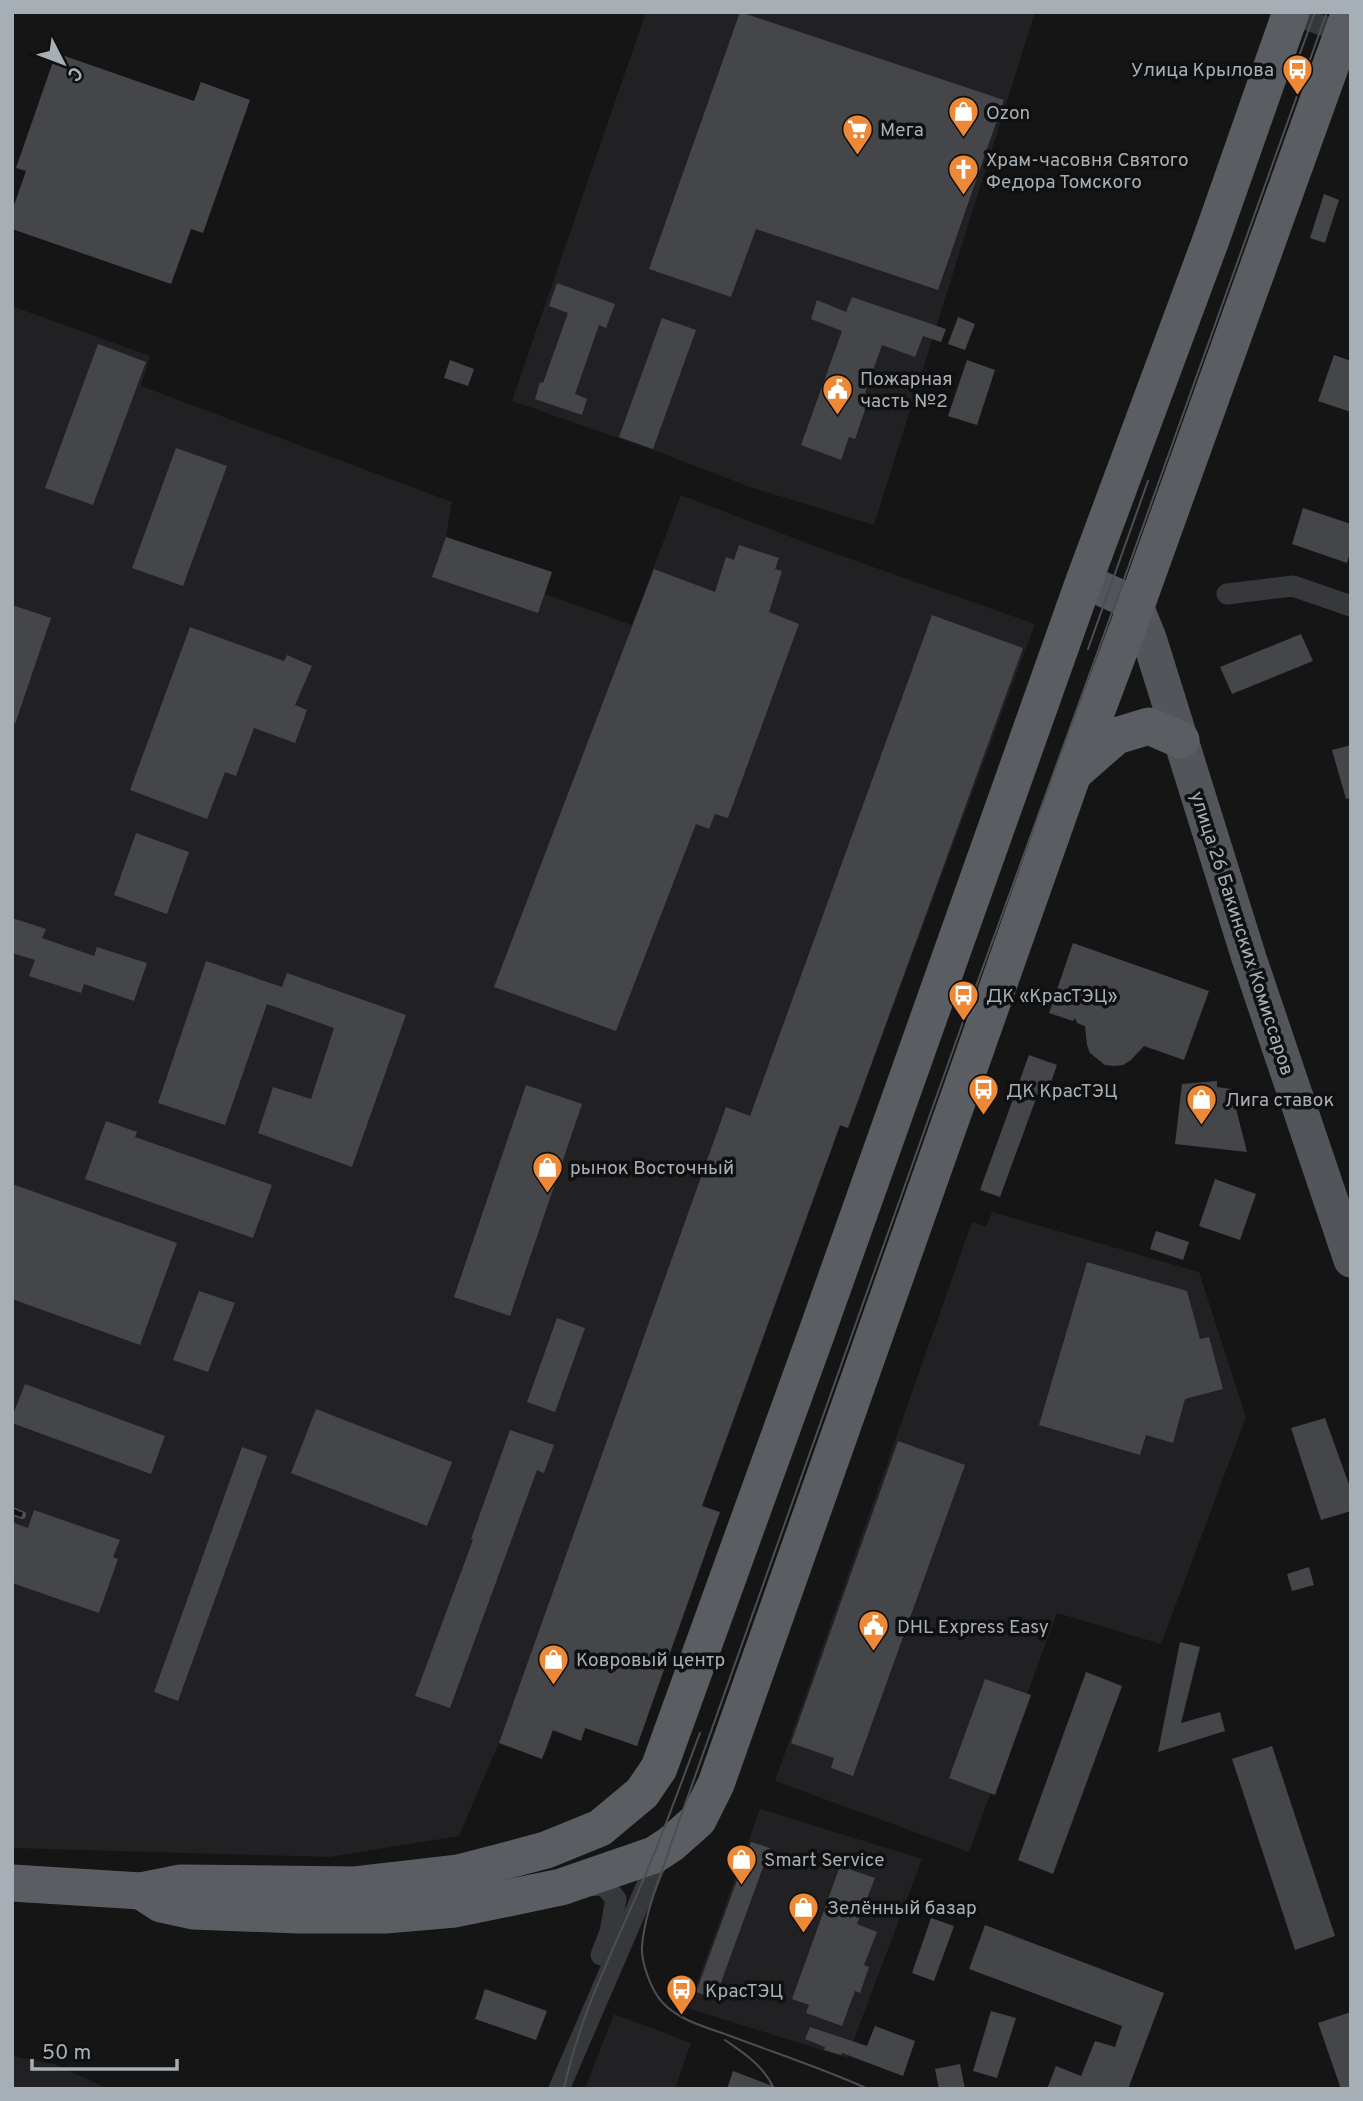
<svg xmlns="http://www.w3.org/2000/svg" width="1363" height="2101" viewBox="0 0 1363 2101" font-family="Overpass,sans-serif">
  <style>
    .built { fill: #212123 }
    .building { fill: #444649 }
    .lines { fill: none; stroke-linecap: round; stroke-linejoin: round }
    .minor { stroke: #36383b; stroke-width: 21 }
    .primary { stroke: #52555a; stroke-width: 35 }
    .trunk { stroke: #5a5e63; stroke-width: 37 }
    .tram { stroke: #4b4e52; stroke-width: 2 }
    .rail-casing { stroke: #4b4e52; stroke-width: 8 }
    .rail { stroke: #101011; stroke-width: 5; stroke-dasharray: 16; stroke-linecap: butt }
    .labels { text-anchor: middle; stroke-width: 7; stroke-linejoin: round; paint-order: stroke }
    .poi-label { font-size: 19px; fill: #a7afb6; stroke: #101011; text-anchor: start }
    .street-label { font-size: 19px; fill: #a7afb6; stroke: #101011 }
  </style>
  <rect width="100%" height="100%" fill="#151516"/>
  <g class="built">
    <polygon points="646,12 1035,12 874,525 750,487 656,451 512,401"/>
    <polygon points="12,306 150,356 141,386 452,502 446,537 552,572 545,594 632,625 681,495 825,550 1035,624 848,1128 840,1126 618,1739 586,1728 581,1741 553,1731 542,1759 499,1743 459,1836 329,1857 12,1848"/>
    <polygon points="992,1212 1199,1272 1246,1417 1161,1644 1057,1613 969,1852 775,1781 972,1222 986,1227"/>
    <polygon points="760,1809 922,1859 847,2058 688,2008"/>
    <polygon points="614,2014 691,2043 675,2089 585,2089"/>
    <polygon points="12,2056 54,2064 109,2089 12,2089"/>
  </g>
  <g class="building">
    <polygon points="740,12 1004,100 938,290 756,229 731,297 649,269"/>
    <polygon points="56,53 194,101 201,82 250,100 203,233 191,229 171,284 12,229 12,211 26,171 16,168"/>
    <polygon points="1324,194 1339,200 1325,243 1310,238"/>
    <polygon points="557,283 615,304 606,328 599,325 575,394 587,399 582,415 535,399 540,382 543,383 568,313 549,306"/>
    <polygon points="852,297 946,329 941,342 923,336 915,357 882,345 865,393 870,395 855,439 849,437 841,460 801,445 842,331 811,319 817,300 846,312"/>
    <polygon points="958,317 975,324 965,350 948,344"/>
    <polygon points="662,318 696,330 653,449 619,437"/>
    <polygon points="98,344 146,362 93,505 45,488"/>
    <polygon points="1334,355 1351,361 1351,412 1318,401"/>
    <polygon points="450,360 474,369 468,386 444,378"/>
    <polygon points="967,360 995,370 977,425 948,416"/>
    <polygon points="176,448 227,466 183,586 132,568"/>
    <polygon points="1303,508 1351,524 1351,549 1347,563 1292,544"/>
    <polygon points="446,537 552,572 538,613 432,577"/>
    <polygon points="739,545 779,558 775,569 782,571 769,612 799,624 728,818 715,814 709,829 696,824 616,1031 494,987 654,569 715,592 726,557 734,560"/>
    <polygon points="12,605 51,618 15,724 12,723"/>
    <polygon points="932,615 1023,648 848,1128 840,1125 702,1506 720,1512 637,1746 585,1728 581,1741 553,1730 542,1759 499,1743 726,1107 750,1116"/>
    <polygon points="190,627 284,661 287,655 312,666 295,705 307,710 295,743 254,728 236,776 225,772 207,819 130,790"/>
    <polygon points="1301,634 1313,661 1232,694 1220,667"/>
    <polygon points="1351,745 1351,798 1346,799 1332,750"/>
    <polygon points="136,833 189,852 167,914 114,895"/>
    <polygon points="12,918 46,929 42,938 94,956 97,947 147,963 134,1001 84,984 81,993 29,976 35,960 12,953"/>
    <polygon points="1073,943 1209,991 1184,1060 1144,1046 1131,1060 1123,1065 1114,1066 1105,1065 1090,1053 1087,1045 1085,1026 1077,1023 1075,1018 1073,1021 1049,1013"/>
    <polygon points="206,961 282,987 287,973 406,1015 352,1167 258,1133 273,1087 311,1099 334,1028 267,1004 225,1125 158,1103"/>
    <polygon points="1029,1055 1057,1065 1049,1088 1041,1085 1000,1197 980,1190"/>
    <polygon points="1217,1081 1217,1087 1231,1089 1247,1152 1175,1144 1182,1084"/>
    <polygon points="526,1085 582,1104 510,1316 454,1297"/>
    <polygon points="106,1121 137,1132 135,1137 272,1185 253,1238 85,1179"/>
    <polygon points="1215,1179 1256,1194 1240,1240 1199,1226"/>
    <polygon points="12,1184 177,1243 140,1345 12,1299"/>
    <polygon points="1156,1231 1189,1242 1183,1260 1150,1249"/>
    <polygon points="1087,1262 1187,1291 1200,1339 1209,1337 1223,1389 1185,1399 1173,1443 1146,1435 1140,1455 1039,1425"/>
    <polygon points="199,1291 235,1303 208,1372 173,1360"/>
    <polygon points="557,1318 585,1328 555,1412 527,1402"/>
    <polygon points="25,1384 165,1436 151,1474 12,1423 12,1417"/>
    <polygon points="316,1409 452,1462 427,1526 291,1473"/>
    <polygon points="1325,1418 1351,1490 1351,1511 1321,1520 1291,1428"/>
    <polygon points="510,1430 554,1445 544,1473 537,1470 450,1708 415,1696 473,1540 471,1539"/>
    <polygon points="898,1441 965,1465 853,1776 831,1768 834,1758 791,1743"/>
    <polygon points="242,1447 267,1456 178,1701 154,1692"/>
    <polygon points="34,1510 120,1540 113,1557 118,1559 99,1613 12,1583 12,1522 28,1528"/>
    <polygon points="1309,1567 1314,1585 1292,1591 1287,1574"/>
    <polygon points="1180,1642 1200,1647 1181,1723 1220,1712 1225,1731 1158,1752"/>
    <polygon points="1086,1672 1122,1686 1053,1874 1018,1860"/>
    <polygon points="985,1679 1031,1695 995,1795 949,1778"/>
    <polygon points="1272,1746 1335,1936 1295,1950 1232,1759"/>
    <polygon points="751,1842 770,1848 715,1999 696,1992"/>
    <polygon points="840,1866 875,1878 857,1924 877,1932 864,1965 869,1967 860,1993 855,1991 842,2026 806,2013 809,2005 792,1999"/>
    <polygon points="931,1918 954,1926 934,1981 912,1973"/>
    <polygon points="985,1925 1164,1993 1128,2089 1047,2089 1056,2066 1081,2076 1095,2041 1115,2047 1122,2026 969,1969"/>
    <polygon points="485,1989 547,2011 536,2040 475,2019"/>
    <polygon points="991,2011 1016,2018 997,2078 973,2071"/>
    <polygon points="1351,2012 1351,2089 1341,2089 1318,2023"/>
    <polygon points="875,2026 915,2041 903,2076 842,2053 841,2055 824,2050 825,2047 805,2039 810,2027 867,2046"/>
    <polygon points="960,2064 965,2089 939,2089 935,2069"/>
    <polygon points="733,2071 775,2087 775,2089 727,2089"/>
  </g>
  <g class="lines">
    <g class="minor">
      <polyline points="1291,14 1351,36"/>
      <polyline points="1227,594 1293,586 1351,606"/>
      <polyline points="584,1886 604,1885 616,1899 610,1932 601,1955"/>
      <polyline points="559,2089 662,1850"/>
    </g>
    <polyline class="primary" points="1084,581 1118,596 1136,606 1149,638 1249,958 1351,1260"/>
    <g class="trunk">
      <polyline points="1076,771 1116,736 1149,726 1181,740"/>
      <polyline points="12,1883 141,1891 181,1883 355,1885 459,1873 546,1850 600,1828 642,1793 659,1768 817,1332 1084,581 1212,237 1291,12"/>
      <polyline points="141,1891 161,1904 193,1911 299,1915 385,1915 455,1909 561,1887 654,1855 671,1844 698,1820 716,1784 1073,774 1136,606 1350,12"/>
    </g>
    <g class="tram">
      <polyline points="1298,59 1315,12"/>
      <polyline points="1088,649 1148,481"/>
      <path d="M725,2040C745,2054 764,2066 774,2089"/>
      <path d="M564,2089C579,2017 613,1950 642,1883C663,1834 681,1783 700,1733"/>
      <path d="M868,2089C824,2069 778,2054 733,2037C709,2028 679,2021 662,2002C651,1990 641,1962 642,1947C644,1914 661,1876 671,1844L963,1022L1118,596L1327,12"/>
    </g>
    <defs>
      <polyline id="rail" points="12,1511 22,1515"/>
    </defs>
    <use href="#rail" class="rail-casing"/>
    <use href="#rail" class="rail"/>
  </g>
  <defs>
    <symbol id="bus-pin" viewBox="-11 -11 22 30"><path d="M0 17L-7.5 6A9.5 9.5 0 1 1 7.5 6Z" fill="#ed8836" stroke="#101011"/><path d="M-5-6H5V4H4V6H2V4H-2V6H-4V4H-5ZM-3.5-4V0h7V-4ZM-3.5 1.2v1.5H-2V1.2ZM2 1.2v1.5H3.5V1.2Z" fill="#fff"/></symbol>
    <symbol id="shop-pin" viewBox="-11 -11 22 30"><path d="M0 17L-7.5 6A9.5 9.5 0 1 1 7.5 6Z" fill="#ed8836" stroke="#101011"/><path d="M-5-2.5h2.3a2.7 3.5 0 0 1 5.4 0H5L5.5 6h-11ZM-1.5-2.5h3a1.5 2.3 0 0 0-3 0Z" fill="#fff"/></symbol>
    <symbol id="supermarket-pin" viewBox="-11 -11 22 30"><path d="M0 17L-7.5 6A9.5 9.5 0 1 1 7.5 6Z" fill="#ed8836" stroke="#101011"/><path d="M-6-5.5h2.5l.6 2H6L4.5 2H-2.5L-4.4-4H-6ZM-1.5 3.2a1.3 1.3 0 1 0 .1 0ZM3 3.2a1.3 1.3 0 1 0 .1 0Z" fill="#fff"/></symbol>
    <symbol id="church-pin" viewBox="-11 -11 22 30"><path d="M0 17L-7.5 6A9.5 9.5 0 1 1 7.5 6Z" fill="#ed8836" stroke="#101011"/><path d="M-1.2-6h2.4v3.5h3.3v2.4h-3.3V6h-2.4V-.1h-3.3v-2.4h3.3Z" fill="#fff"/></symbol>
    <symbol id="civic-pin" viewBox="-11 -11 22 30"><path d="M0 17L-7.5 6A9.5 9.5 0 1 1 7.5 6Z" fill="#ed8836" stroke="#101011"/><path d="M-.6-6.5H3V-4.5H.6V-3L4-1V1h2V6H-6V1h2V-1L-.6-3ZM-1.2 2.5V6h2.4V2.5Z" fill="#fff"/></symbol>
  </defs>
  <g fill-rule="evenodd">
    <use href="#bus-pin" x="1280" y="52" width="35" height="47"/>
    <use href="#shop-pin" x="946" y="94" width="35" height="47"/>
    <use href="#supermarket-pin" x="840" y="112" width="35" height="47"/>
    <use href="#church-pin" x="946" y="152" width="35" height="47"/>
    <use href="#civic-pin" x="820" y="372" width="35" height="47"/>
    <use href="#bus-pin" x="946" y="978" width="35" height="47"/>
    <use href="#bus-pin" x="966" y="1072" width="35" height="47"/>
    <use href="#shop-pin" x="1184" y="1082" width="35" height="47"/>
    <use href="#shop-pin" x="530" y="1150" width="35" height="47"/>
    <use href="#civic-pin" x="856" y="1608" width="35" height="47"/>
    <use href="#shop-pin" x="536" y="1642" width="35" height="47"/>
    <use href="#shop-pin" x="724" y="1842" width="35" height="47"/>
    <use href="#shop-pin" x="786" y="1890" width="35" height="47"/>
    <use href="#bus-pin" x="664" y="1972" width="35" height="47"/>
  </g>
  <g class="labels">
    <g class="poi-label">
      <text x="1274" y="76" text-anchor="end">Улица Крылова</text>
      <text x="986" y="119">Ozon</text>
      <text x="880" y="136">Мега</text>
      <text x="986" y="166">Храм-часовня Святого<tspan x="986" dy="22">Федора Томского</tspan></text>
      <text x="860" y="385">Пожарная<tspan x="860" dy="22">часть №2</tspan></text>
      <text x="986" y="1002">ДК «КрасТЭЦ»</text>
      <text x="1006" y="1097">ДК КрасТЭЦ</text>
      <text x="1225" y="1106">Лига ставок</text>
      <text x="570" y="1174">рынок Восточный</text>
      <text x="897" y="1633">DHL Express Easy</text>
      <text x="576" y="1666">Ковровый центр</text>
      <text x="764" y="1866">Smart Service</text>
      <text x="827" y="1914">Зелённый базар</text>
      <text x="705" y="1997">КрасТЭЦ</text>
    </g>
    <g class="street-label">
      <text transform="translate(1243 933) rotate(72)" y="7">улица 26 Бакинских Комиссаров</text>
    </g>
  </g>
  <rect width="1363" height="2101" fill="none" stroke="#a7afb6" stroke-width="28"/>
  <g transform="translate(63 63) rotate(132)" stroke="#101011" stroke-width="5" paint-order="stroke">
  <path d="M0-5L12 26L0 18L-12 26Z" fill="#a7afb6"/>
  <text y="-10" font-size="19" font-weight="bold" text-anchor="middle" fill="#a7afb6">С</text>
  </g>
  <path d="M32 2059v10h145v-10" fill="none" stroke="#a7afb6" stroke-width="3.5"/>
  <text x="42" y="2059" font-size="21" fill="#a7afb6" stroke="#101011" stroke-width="5" paint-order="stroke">50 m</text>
</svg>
